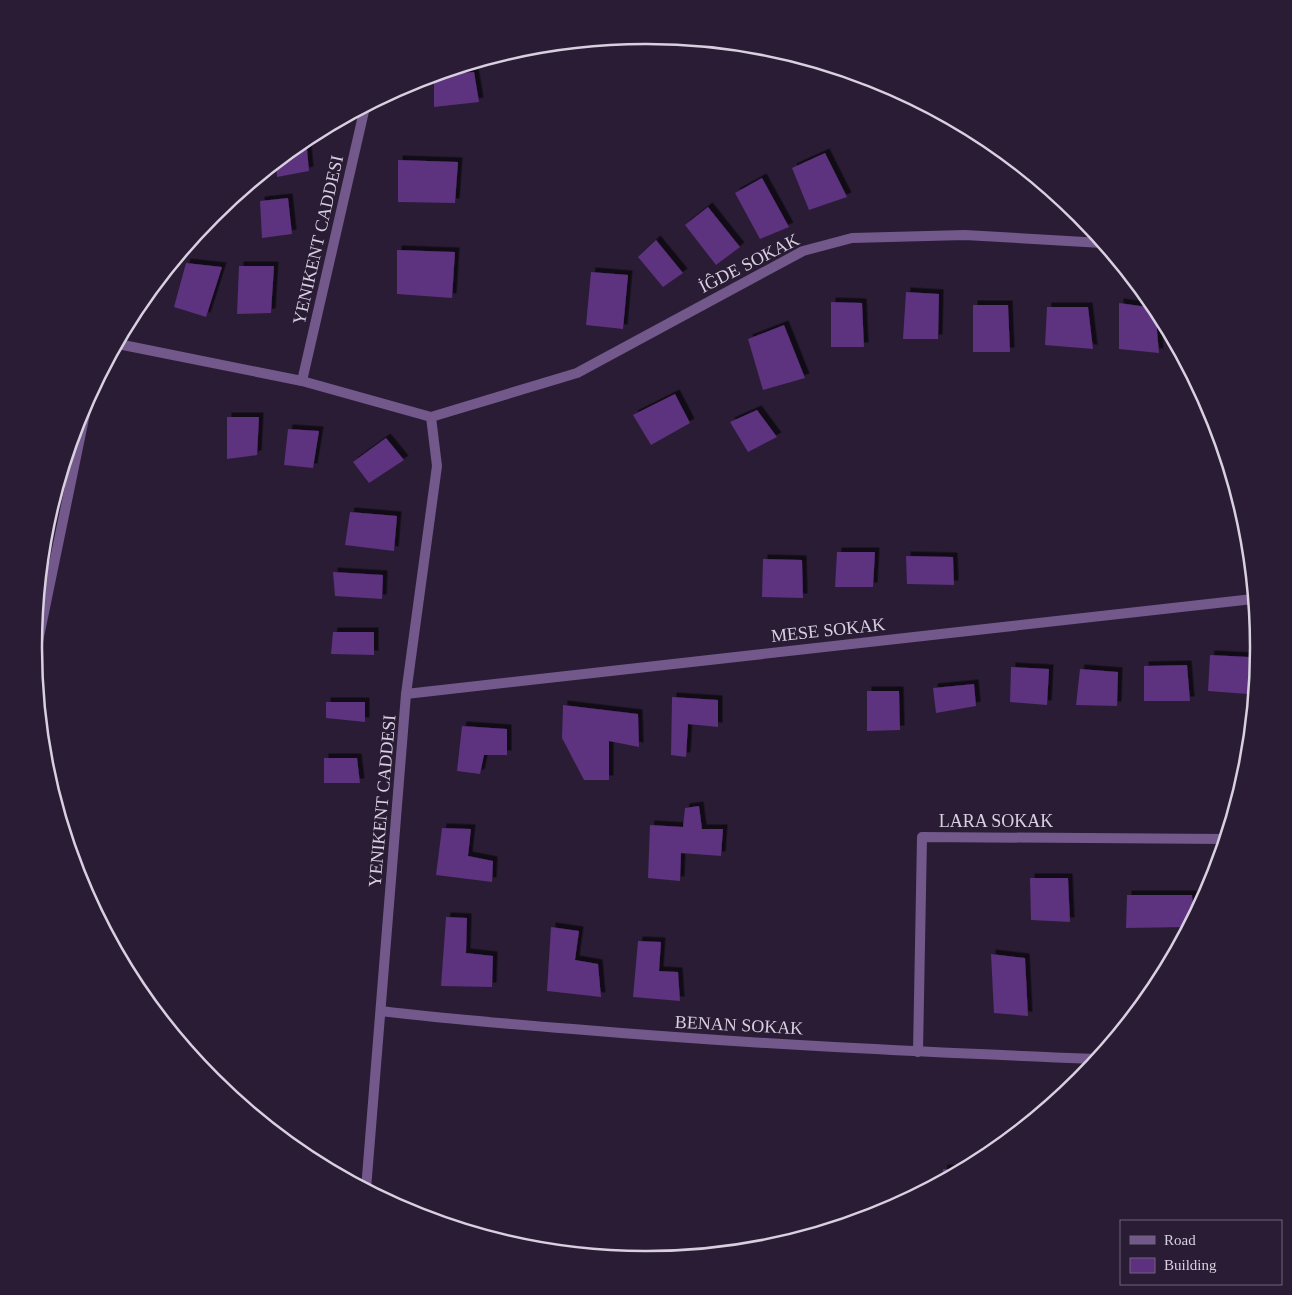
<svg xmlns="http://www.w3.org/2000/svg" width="1292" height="1295" viewBox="0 0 1292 1295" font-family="'Times New Roman',serif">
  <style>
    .building { fill: #5d317f; filter: url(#shadow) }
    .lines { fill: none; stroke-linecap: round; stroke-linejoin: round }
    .minor { stroke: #73588c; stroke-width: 10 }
    .labels { text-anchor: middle; stroke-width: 4; stroke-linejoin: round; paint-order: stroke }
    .street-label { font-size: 18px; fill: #d8d0e0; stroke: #291c34 }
    .rim { fill: none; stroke: #d8d0e0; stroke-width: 2.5 }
  </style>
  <defs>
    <filter id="shadow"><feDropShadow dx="4.5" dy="-4.5" stdDeviation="0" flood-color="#0009"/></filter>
  </defs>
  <rect width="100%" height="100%" fill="#291c34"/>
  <g class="building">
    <polygon points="474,72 479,102 434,107 434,75"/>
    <polygon points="306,138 309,171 277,177 276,163"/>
    <polygon points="825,153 847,197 809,210 792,168"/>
    <polygon points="398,160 458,162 455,203 398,202"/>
    <polygon points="762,178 789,227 760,239 735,193"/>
    <polygon points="288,198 292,234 262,238 260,201"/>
    <polygon points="708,207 740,247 716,265 685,225"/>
    <polygon points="656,240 683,273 663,287 638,257"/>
    <polygon points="397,250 455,252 452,298 397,294"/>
    <polygon points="186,263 222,267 206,317 174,307"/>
    <polygon points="239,266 274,266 271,313 237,314"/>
    <polygon points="591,272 628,275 623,329 586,325"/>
    <polygon points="906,292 939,294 938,339 903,339"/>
    <polygon points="831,302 862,303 864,347 831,347"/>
    <polygon points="1119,303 1155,308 1159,353 1119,349"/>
    <polygon points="973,305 1008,305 1010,352 973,352"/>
    <polygon points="1047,307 1088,307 1093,349 1045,345"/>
    <polygon points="784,325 805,378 763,390 748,339"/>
    <polygon points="675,394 690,423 651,445 633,415"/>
    <polygon points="757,410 777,437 748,452 730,422"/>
    <polygon points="227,417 259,417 257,455 227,459"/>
    <polygon points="288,429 319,431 313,468 284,465"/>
    <polygon points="386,438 404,460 369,483 353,462"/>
    <polygon points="350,512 397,516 394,551 345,545"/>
    <polygon points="837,552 875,552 873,587 835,587"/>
    <polygon points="906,556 953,557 954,585 907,584"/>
    <polygon points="763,559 802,560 803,598 762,597"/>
    <polygon points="333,572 383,575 382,599 335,596"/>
    <polygon points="333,632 374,632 374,655 331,654"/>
    <polygon points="1210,655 1249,657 1248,694 1208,691"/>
    <polygon points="1187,665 1190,701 1144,701 1144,666"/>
    <polygon points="1011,667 1049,669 1047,705 1010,702"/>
    <polygon points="1080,669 1118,672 1117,706 1076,705"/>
    <polygon points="974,684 976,706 936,713 933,688"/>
    <polygon points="867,691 899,691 900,730 867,731"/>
    <polygon points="672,697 718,700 718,727 688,724 686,757 671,755"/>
    <polygon points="326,702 365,702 365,722 326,718"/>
    <polygon points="563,705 638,714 639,747 609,741 609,780 584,780 562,738"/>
    <polygon points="462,726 507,729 507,755 484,755 480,774 457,771"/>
    <polygon points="324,758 357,758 360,783 324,783"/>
    <polygon points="699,806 702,829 723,829 721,856 681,853 680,881 648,878 650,825 683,827 685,808"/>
    <polygon points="442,828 471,829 468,856 493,861 492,882 436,875"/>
    <polygon points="1030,878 1068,878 1070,922 1031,920"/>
    <polygon points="1127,895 1192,895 1194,915 1187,927 1126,928"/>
    <polygon points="446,917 467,918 466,953 493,956 492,987 441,986"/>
    <polygon points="551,927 579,931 575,960 598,964 601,997 547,991"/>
    <polygon points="638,941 661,942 659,971 678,972 680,1001 633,997"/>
    <polygon points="991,954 1025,958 1028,1016 994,1013"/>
    <polygon points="943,1169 961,1170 942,1180"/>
  </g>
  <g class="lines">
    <g class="minor">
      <polyline points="118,344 302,381 431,417"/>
      <polyline points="302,381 365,107"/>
      <polyline points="431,417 577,373 803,251 852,238 965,235 1102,243"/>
      <polyline points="35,656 88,399"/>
      <polyline points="406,694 1253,599"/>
      <path d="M381,1011C445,1019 509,1024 573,1029C747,1044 922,1052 1097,1059"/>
      <polyline points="918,1052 922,837 1225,839"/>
      <polyline points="366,1189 406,694 437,466 431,417"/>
    </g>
  </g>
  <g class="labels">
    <g class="street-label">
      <text transform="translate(318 240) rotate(-77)" y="6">YENIKENT CADDESI</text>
      <text transform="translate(749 263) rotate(-27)" y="6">İĜDE SOKAK</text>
      <text transform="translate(828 630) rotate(-6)" y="6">MESE SOKAK</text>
      <text transform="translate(382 801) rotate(-85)" y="6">YENIKENT CADDESI</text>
      <text x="996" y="827">LARA SOKAK</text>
      <text transform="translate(739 1025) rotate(3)" y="6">BENAN SOKAK</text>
    </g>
  </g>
  <path d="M0 0H1292V1295H0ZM645 44H647A603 603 0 0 1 1250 647V648A603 603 0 0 1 647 1251H645A603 603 0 0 1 42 648V647A603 603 0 0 1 645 44Z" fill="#291c34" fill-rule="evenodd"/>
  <path class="rim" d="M645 44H647A603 603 0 0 1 1250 647V648A603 603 0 0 1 647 1251H645A603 603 0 0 1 42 648V647A603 603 0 0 1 645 44Z"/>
  <rect x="1120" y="1220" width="162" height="65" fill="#291c34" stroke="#6f6479"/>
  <rect x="1130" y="1236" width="25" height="8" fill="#73588c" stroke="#6f6479"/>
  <text x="1164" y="1245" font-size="15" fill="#d8d0e0">Road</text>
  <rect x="1130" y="1258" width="25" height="15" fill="#5d317f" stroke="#6f6479"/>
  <text x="1164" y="1270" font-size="15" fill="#d8d0e0">Building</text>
</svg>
